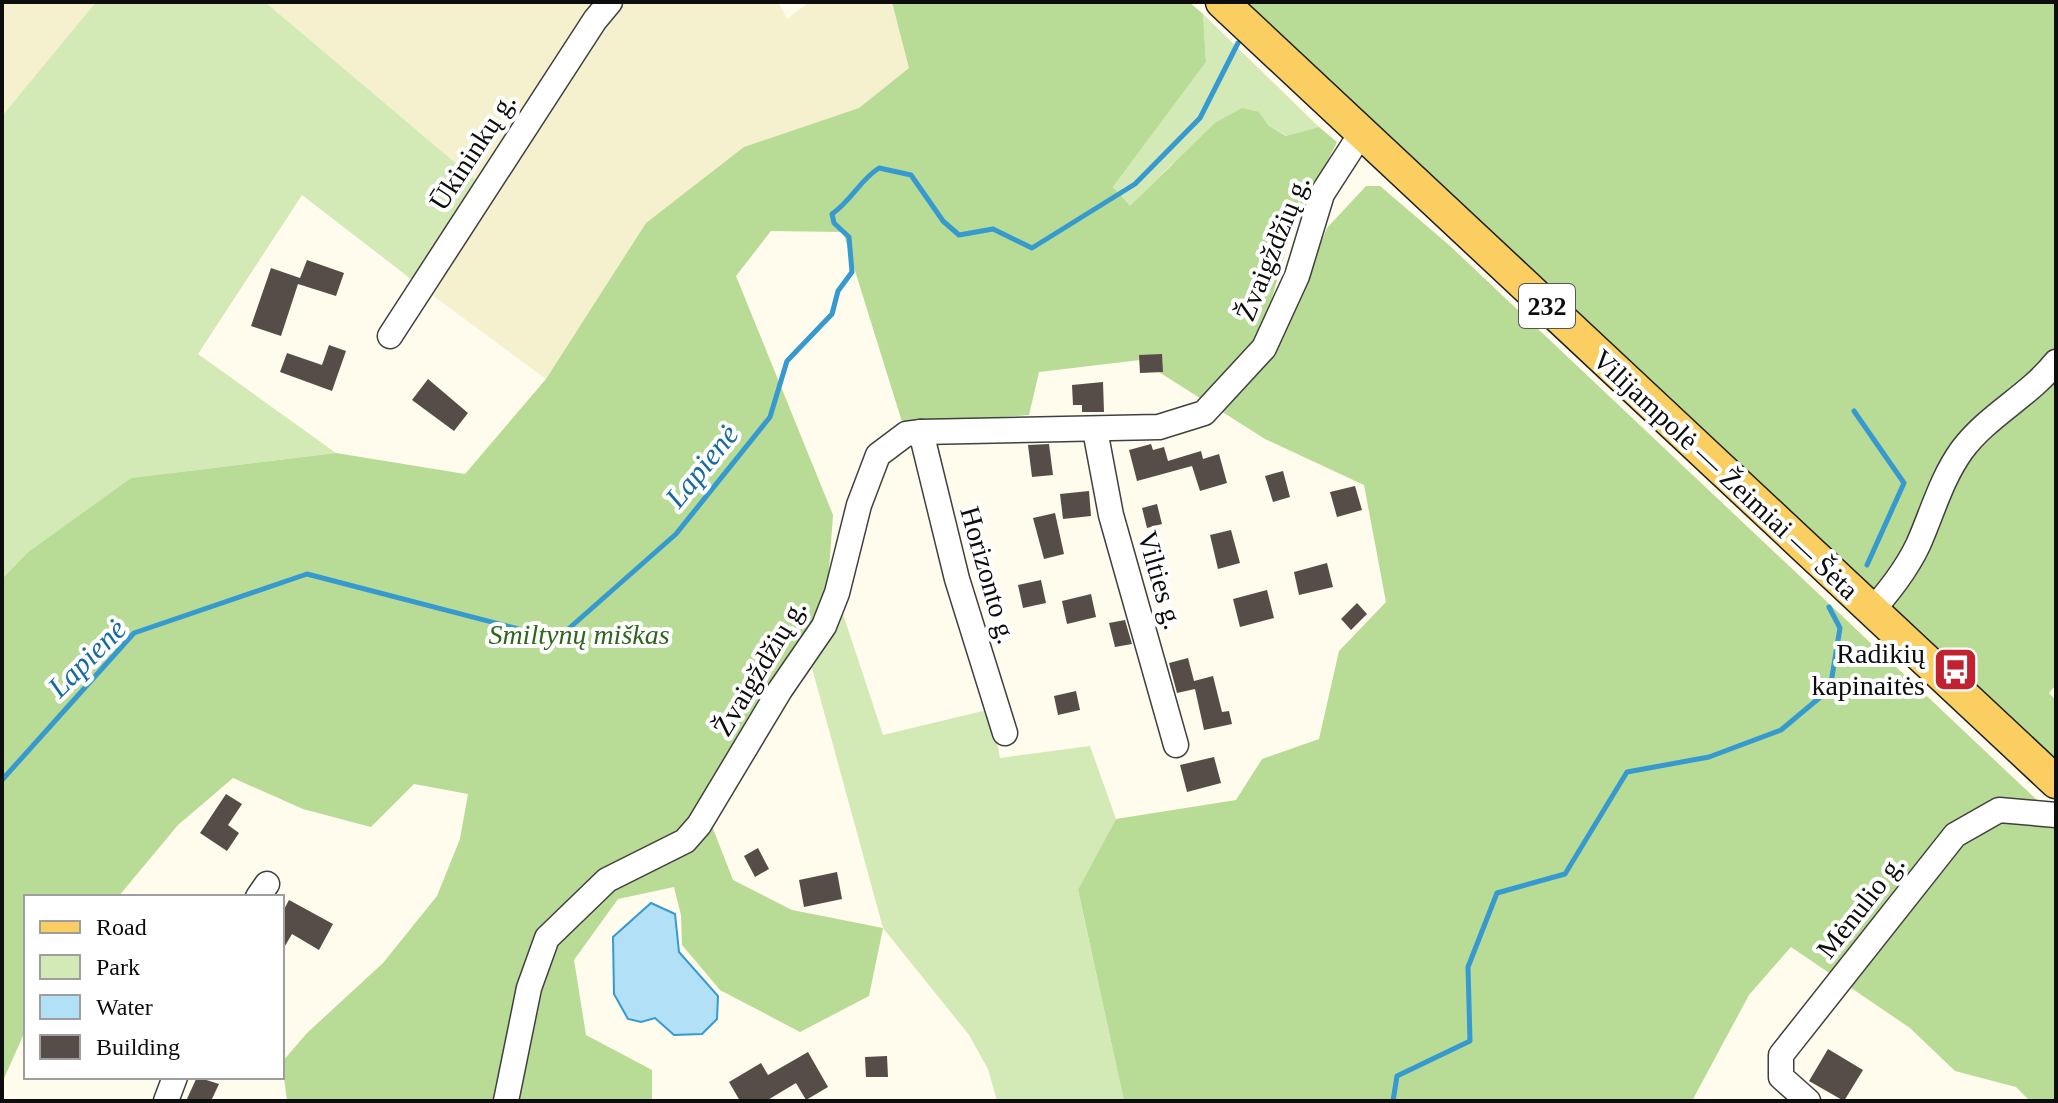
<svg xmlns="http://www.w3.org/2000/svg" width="2058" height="1103" viewBox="0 0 2058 1103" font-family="'Times New Roman',serif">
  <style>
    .farmland { fill: #f5f0cd }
    .green { fill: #d3eab6 }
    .forest { fill: #b8db95 }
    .water { fill: #b1e0f7; stroke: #3699d0; stroke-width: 2 }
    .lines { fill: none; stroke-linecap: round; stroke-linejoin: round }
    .stream { stroke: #3699d0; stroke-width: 5 }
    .building { fill: #564d49 }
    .minor-casing { stroke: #404040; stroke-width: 27 }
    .major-casing { stroke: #1e1e1e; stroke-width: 35 }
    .minor { stroke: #fff; stroke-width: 24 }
    .major { stroke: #fbce61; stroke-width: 32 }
    .labels { text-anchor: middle; stroke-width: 8; stroke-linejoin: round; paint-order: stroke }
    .shield { fill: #fff; stroke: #565656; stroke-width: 2 }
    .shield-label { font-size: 26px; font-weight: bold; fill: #0d0d0d }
    .street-label { font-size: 28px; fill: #0d0d0d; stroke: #fff }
    .park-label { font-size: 28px; font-style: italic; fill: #2f661c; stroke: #fff }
    .poi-label { font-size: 28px; fill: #0d0d0d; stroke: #fff; text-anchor: end }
    .water-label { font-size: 30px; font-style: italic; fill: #146aa1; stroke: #fff }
  </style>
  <rect width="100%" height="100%" fill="#fffbed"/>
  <g class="farmland">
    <polygon points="2,2 96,2 2,116"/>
    <polygon points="265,2 778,2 787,19 809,2 892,2 910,67 859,108 744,148 646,223 546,379 420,286 484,187"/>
  </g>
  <g class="green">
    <polygon points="96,2 265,2 484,187 420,286 302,195 198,354 336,453 131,478 28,552 2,579 2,116"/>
    <polygon points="1203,14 1319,127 1287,136 1269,126 1259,112 1171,165 1130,207 1113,187 1206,62"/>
    <polygon points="840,605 883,735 991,709 1000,758 1090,746 1116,819 1078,891 1124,1101 997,1101 988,1069 969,1035 883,928 809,657"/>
  </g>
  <g class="forest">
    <polygon points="892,2 1189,2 1203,14 1206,62 1113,187 1130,206 1215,123 1242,108 1259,112 1269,126 1286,136 1319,127 1337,142 1290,236 1269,308 1251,346 1203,400 1140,360 1039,372 1029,415 903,425 843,232 771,231 736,276 833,515 826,611 710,821 733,880 792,910 883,928 869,996 800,1032 720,990 682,945 681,915 674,887 618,899 574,960 586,1035 652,1070 652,1101 287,1101 282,1062 307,1033 383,963 437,896 460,839 468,794 414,784 371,827 303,809 233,778 178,825 118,897 26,897 26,1029 2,1083 2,579 28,552 131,478 336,453 465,474 546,379 646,223 744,147 859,108 909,68"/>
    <polygon points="1234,2 2056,2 2056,685 2049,693 2056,700 2056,767"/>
    <polygon points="1366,186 1380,186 1449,245 2056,818 2056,1101 2030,1101 2016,1087 1955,1071 1910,1028 1791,947 1749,995 1692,1101 1124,1101 1078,890 1116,819 1236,800 1262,759 1319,739 1339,651 1386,602 1364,485 1265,439 1221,411 1287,324 1327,228"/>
  </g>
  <polygon class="water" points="651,903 675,914 679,952 718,996 717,1019 702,1034 674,1035 655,1018 641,1022 628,1019 614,994 613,937"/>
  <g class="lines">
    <g class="stream">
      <polyline points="1854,411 1904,483 1867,565"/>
      <path d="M2,780L134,633L307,574L557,639L676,534L770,417L787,361L832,314L838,291L852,272L849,237L834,223L832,214C851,201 860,180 879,168L911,175L943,221L959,235L993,229L1032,248L1135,184L1200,118L1238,43"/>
      <polyline points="1393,1101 1397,1076 1470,1041 1468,967 1497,893 1565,874 1627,772 1709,757 1781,730 1830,689 1840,628 1829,607"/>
    </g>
  </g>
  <g class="building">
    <polygon points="307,260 344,273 336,296 298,284 281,336 251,326 271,268 300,278"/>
    <polygon points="329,345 346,351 332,391 280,372 287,353 322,365"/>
    <polygon points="1162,354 1163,372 1140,373 1139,355"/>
    <polygon points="428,379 468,413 454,431 412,400"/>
    <polygon points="1103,382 1104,412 1082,412 1082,405 1073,405 1072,385"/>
    <polygon points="1049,444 1053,475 1032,477 1028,445"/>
    <polygon points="1151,444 1153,450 1164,447 1168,461 1201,451 1203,459 1219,454 1227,483 1200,491 1192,466 1137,481 1129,450"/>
    <polygon points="1283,471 1290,497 1273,502 1265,476"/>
    <polygon points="1355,486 1362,510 1337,517 1330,492"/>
    <polygon points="1089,491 1091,516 1063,519 1060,494"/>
    <polygon points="1157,504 1162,524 1147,528 1142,508"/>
    <polygon points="1055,513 1064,554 1044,559 1033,518"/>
    <polygon points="1231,530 1240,563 1218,569 1210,535"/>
    <polygon points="1327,563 1333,587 1299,595 1294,572"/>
    <polygon points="1041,580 1046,603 1023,608 1018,585"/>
    <polygon points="1267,590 1274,618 1240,627 1233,599"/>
    <polygon points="1091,594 1096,617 1067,624 1062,601"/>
    <polygon points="1357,603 1367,614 1351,630 1341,619"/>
    <polygon points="1125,620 1132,644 1115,647 1109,623"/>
    <polygon points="1188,658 1194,681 1213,676 1222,712 1229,711 1232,724 1204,730 1195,689 1177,693 1169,663"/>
    <polygon points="1076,691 1080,710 1058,715 1054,696"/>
    <polygon points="1214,757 1221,783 1187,792 1180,765"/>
    <polygon points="226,794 242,804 228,825 239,833 227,851 200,833"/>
    <polygon points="758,848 769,869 755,877 744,856"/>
    <polygon points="837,872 842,899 804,907 799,880"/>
    <polygon points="289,900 333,924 319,950 292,934 282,951 282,913"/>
    <polygon points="1828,1049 1863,1070 1844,1101 1809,1081"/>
    <polygon points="808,1052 828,1087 806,1100 796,1083 766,1101 740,1101 729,1082 761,1063 768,1075"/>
    <polygon points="887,1056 888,1077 866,1077 865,1057"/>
    <polygon points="197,1077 219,1084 211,1101 186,1101"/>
  </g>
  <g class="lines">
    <defs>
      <g id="minor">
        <polyline points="390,336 595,20 610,2"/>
        <polyline points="1095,430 1111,515 1176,745"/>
        <polyline points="921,432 957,579 1005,733"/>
        <path d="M1872,611C1889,591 1906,570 1918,545C1932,514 1941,479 1962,450C1988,415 2029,396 2056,362"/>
        <polyline points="258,897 267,884"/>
        <polyline points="166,1101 175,1077"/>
        <polyline points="506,1101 529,988 547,938 607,880 685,841 699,825 780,690 824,626 837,593 859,505 878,455 906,434 921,432 1159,427 1204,413 1264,348 1297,276 1322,194 1362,132"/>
        <polyline points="1808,1101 1781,1077 1781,1055 1955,835 1999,810 2056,815"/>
      </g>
      <polyline id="major" points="1222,2 2056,782"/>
    </defs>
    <use href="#minor" class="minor-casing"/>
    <use href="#major" class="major-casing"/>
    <use href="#minor" class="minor"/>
    <use href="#major" class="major"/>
  </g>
  <defs>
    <symbol id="bus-square" viewBox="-11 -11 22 22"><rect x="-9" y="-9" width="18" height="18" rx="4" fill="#c02231" stroke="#fff"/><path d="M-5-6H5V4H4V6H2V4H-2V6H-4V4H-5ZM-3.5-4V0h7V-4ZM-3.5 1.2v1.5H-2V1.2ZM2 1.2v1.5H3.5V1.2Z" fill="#fff"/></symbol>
  </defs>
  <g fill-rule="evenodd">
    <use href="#bus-square" x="1930" y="644" width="51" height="51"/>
  </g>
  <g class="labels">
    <rect class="shield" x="1519" y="284" width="56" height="44" rx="6"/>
    <g class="shield-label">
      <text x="1547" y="315">232</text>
    </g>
    <g class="street-label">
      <text transform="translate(472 151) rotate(-57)" y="10">Ūkininkų g.</text>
      <text transform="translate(1272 248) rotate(-68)" y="10">Žvaigždžių g.</text>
      <text transform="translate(1726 474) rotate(43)" y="10">Vilijampolė — Žeimiai — Šėta</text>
      <text transform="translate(989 575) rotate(74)" y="10">Horizonto g.</text>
      <text transform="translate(1161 580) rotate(74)" y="10">Vilties g.</text>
      <text transform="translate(759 667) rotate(-59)" y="10">Žvaigždžių g.</text>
      <text transform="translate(1860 906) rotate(-52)" y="10">Mėnulio g.</text>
    </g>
    <g class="park-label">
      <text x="579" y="644">Smiltynų miškas</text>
    </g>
    <g class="poi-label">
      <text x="1925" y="663">Radikių<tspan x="1925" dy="32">kapinaitės</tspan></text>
    </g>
    <g class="water-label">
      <text transform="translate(702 466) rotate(-51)" y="10">Lapienė</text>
      <text transform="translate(87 658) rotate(-45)" y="10">Lapienė</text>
    </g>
  </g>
  <rect width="2058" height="1103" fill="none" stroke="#0d0d0d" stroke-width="8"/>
  <rect x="24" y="895" width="260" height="184" fill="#ffffff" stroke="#9e9e9e" stroke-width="2"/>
  <rect x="40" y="921" width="40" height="12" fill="#fbce61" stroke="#9e9e9e" stroke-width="2"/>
  <text x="96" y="935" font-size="24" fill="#0d0d0d">Road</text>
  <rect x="40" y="955" width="40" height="24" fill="#d3eab6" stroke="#9e9e9e" stroke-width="2"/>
  <text x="96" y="975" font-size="24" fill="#0d0d0d">Park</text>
  <rect x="40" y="995" width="40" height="24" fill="#b1e0f7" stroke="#9e9e9e" stroke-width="2"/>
  <text x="96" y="1015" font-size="24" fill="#0d0d0d">Water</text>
  <rect x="40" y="1035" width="40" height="24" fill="#564d49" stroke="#9e9e9e" stroke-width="2"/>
  <text x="96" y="1055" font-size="24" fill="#0d0d0d">Building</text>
</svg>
